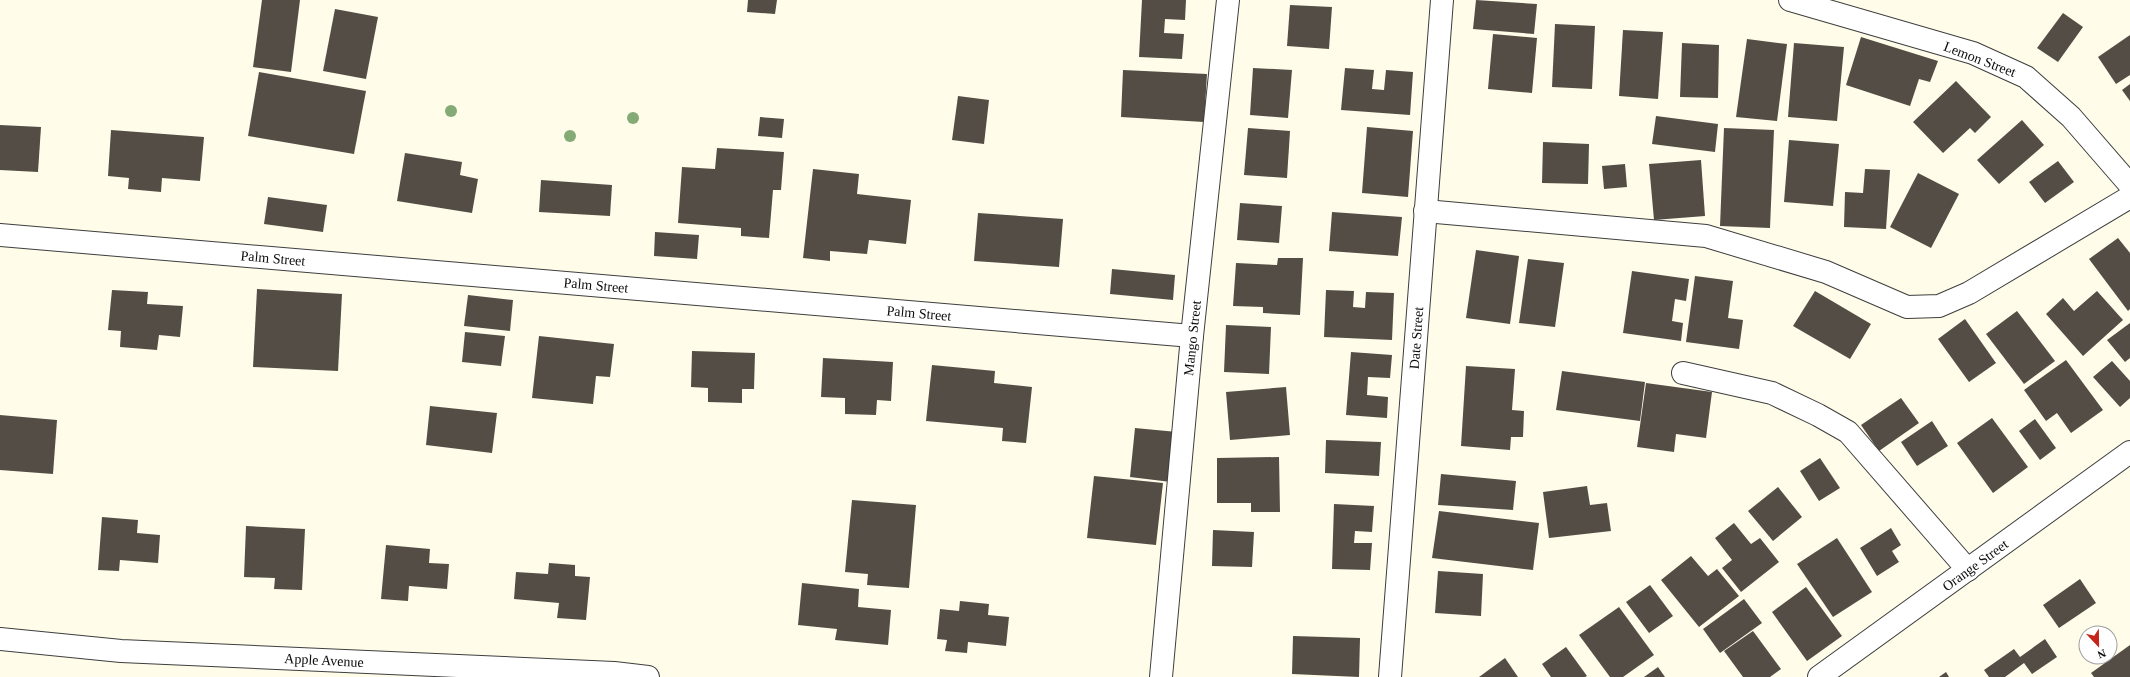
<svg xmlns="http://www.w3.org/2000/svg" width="2130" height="677" viewBox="0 0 2130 677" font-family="'Times New Roman',serif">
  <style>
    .building { fill: #544d46 }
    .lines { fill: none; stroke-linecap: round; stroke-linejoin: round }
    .minor-casing { stroke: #3e3e3e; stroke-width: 24 }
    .minor { stroke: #fff; stroke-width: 22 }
    .tree { fill: #84aa76 }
    .labels { text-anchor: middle; stroke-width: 4; stroke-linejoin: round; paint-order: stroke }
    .street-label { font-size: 14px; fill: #0b0b0b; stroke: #fff }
  </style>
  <rect width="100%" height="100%" fill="#fffde9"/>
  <g class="building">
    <polygon points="262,0 300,0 291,72 253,67"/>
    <polygon points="748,0 777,0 775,14 747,12"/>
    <polygon points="1142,0 1186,0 1185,20 1165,19 1164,33 1184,34 1182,59 1139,57"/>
    <polygon points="1476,0 1537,4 1534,34 1473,29"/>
    <polygon points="1290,5 1332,7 1329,49 1287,46"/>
    <polygon points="335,9 378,17 366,79 323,71"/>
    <polygon points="2063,13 2083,27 2058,62 2037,48"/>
    <polygon points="1555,24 1595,26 1592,89 1552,87"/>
    <polygon points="1623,30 1663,32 1658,99 1619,96"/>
    <polygon points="1493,34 1537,38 1532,93 1488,89"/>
    <polygon points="2130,35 2130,75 2116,84 2098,57"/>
    <polygon points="1861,37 1938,61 1930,82 1919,79 1910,106 1846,85"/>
    <polygon points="1747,39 1787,44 1777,121 1736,117"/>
    <polygon points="1682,43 1719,45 1718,98 1680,97"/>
    <polygon points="1794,43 1844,47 1837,121 1788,117"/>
    <polygon points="1253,68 1292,70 1288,118 1250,115"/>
    <polygon points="1345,68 1374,70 1372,89 1384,90 1386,70 1413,72 1410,115 1341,110"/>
    <polygon points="1123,70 1207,74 1204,122 1121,117"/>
    <polygon points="259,72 366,91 354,154 248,136"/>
    <polygon points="1956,81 1991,117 1975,133 1970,128 1943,153 1913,122"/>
    <polygon points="2130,84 2130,101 2122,90"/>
    <polygon points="958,96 989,100 984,144 952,140"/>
    <polygon points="1656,116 1718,124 1715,152 1652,144"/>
    <polygon points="760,117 784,119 782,138 758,136"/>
    <polygon points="2022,120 2044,145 1999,184 1977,160"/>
    <polygon points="0,125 41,127 38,172 0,170"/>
    <polygon points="1367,127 1413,131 1408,197 1362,193"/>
    <polygon points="1248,128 1290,131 1287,178 1244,175"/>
    <polygon points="1724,128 1774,130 1770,228 1720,226"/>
    <polygon points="111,130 204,137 200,181 162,178 161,192 128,189 129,178 108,176"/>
    <polygon points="1789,140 1839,144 1833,206 1784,202"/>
    <polygon points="1543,142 1589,144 1588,184 1542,183"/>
    <polygon points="717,148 784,152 781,190 773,190 769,238 741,236 741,228 678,223 682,167 715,169"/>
    <polygon points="405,153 462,162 460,175 478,179 472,213 397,201"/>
    <polygon points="1701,160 1705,216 1654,220 1649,164"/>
    <polygon points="2058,161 2074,182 2045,203 2029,182"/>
    <polygon points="1625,164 1627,187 1604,189 1602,166"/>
    <polygon points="813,169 859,174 857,194 911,200 906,244 869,240 867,254 830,251 830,261 803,258"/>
    <polygon points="1865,169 1890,170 1886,229 1844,227 1845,192 1863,193"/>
    <polygon points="1918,173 1959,194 1931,248 1890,227"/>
    <polygon points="541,180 612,185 610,216 539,212"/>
    <polygon points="268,197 327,205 323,232 264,224"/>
    <polygon points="1240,203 1282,206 1279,243 1237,240"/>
    <polygon points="1332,212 1402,217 1398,256 1329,251"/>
    <polygon points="978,213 1063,219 1059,267 974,261"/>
    <polygon points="655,232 699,235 697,259 654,256"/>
    <polygon points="2118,238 2130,253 2130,309 2128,311 2089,259"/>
    <polygon points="1476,250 1519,256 1510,324 1466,318"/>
    <polygon points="1278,258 1303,258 1300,315 1263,313 1263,307 1233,306 1236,263 1277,265"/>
    <polygon points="1528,259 1564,263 1555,327 1519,323"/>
    <polygon points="1112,269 1175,275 1173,300 1110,294"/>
    <polygon points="1632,271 1689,279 1686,301 1675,299 1672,321 1683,323 1681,341 1623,333"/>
    <polygon points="1695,276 1733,281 1728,318 1743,320 1739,349 1686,342"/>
    <polygon points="257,289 342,294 338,371 253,367"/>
    <polygon points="112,290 148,292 147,304 183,306 180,337 159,335 157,350 120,347 121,331 108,330"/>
    <polygon points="1326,290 1354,291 1353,307 1365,308 1366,292 1394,293 1392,340 1324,337"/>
    <polygon points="1815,291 1871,324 1850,359 1793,326"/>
    <polygon points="2097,291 2123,320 2083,356 2046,314 2063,298 2074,311"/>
    <polygon points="468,295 513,300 510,331 464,326"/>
    <polygon points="2017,311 2055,361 2024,384 1986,334"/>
    <polygon points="1965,319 1996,363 1969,382 1938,339"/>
    <polygon points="2130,323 2130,358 2125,362 2107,340"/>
    <polygon points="1226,325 1271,327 1269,374 1224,372"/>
    <polygon points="465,332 505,336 501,366 462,362"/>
    <polygon points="539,336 614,344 610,377 596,376 593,404 532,398"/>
    <polygon points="692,351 755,353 754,389 742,389 742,403 708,402 708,388 691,387"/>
    <polygon points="1351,352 1392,355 1390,378 1368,377 1367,395 1388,397 1387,418 1346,415"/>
    <polygon points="823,358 893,362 891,401 877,400 876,415 845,414 845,398 821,397"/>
    <polygon points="2066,360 2103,410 2071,433 2057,413 2046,421 2024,390"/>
    <polygon points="2112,361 2130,381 2130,398 2120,407 2093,377"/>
    <polygon points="932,365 995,371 994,383 1032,387 1026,443 1002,441 1003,428 926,421"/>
    <polygon points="1466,366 1515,369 1512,410 1524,411 1523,437 1511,437 1510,450 1461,446"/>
    <polygon points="1562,371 1645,382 1640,421 1556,410"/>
    <polygon points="1646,383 1712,392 1706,438 1676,434 1674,452 1637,447"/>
    <polygon points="1286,387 1290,435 1230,440 1226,392"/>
    <polygon points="1901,398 1919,423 1879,451 1861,425"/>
    <polygon points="430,406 497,413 492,453 426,445"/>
    <polygon points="0,415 57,420 53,474 0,470"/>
    <polygon points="1992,418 2028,467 1993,493 1957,443"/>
    <polygon points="2035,419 2056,448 2040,460 2019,431"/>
    <polygon points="1932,421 1948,446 1917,466 1901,442"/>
    <polygon points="1135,428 1177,432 1171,482 1130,477"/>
    <polygon points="1326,440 1381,442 1379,476 1325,473"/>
    <polygon points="1279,457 1280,512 1251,512 1251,503 1217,503 1217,458"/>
    <polygon points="1820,458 1840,488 1819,501 1800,471"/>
    <polygon points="1441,474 1516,481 1513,510 1438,505"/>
    <polygon points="1094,476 1163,483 1156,545 1087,538"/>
    <polygon points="1587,486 1590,505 1607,503 1611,531 1549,538 1543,492"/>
    <polygon points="1778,487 1802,517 1773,541 1748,511"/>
    <polygon points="852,500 916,505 909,588 867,585 868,574 845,572"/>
    <polygon points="1334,504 1374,506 1372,532 1355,531 1354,543 1372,543 1370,570 1332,569"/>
    <polygon points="1439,511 1539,523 1533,570 1432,558"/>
    <polygon points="102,517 138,520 137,533 160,535 158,563 120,560 119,571 98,570"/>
    <polygon points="1734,523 1751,544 1760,538 1779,562 1741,592 1722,568 1732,560 1715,538"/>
    <polygon points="246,526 305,529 302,590 274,589 275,578 244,577"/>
    <polygon points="1891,528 1901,545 1892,551 1899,562 1877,576 1860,548"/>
    <polygon points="1213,530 1254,532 1252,567 1212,566"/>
    <polygon points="1837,538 1872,592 1833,617 1797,564"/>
    <polygon points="386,545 430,549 429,563 449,564 447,589 409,586 408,601 381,599"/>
    <polygon points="1691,556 1708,576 1717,569 1739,596 1699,627 1661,580"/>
    <polygon points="549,563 575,565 575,576 590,577 586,620 557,618 559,603 514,599 516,572 548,574"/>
    <polygon points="1438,571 1483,574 1481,616 1435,613"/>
    <polygon points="2080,579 2096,603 2059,628 2043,605"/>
    <polygon points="802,583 859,589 858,607 891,610 888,645 835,640 837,629 798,625"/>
    <polygon points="1650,585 1673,616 1649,633 1626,602"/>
    <polygon points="1806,587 1842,636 1807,661 1772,612"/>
    <polygon points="1744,599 1762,623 1720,653 1703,629"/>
    <polygon points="960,601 989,604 988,615 1009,617 1006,646 968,642 967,653 945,651 947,640 937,639 940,609 959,611"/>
    <polygon points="1619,607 1654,655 1623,677 1610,677 1579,635"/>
    <polygon points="1753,631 1781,669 1770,677 1743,677 1724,651"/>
    <polygon points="1293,636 1360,638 1359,677 1292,674"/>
    <polygon points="2045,639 2057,657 2032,674 2024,663 2005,677 1989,677 1984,670 2014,649 2020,657"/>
    <polygon points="2130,645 2130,677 2094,677 2091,673"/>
    <polygon points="1566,647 1587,676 1585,677 1551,677 1542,664"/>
    <polygon points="1505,658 1518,677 1479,677"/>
    <polygon points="1658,667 1665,677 1644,677"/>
    <polygon points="1946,672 1949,677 1939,677"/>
  </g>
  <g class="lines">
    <defs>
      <g id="minor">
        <polyline points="1790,0 1973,53 2026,77 2071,117 2130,185"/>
        <polyline points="1425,211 1706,236 1826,272 1907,307 1939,306 1969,293 2130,197"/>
        <polyline points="0,235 1192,336"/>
        <polyline points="1683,373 1772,393 1818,415 1848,432 1968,570"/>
        <polyline points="0,639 121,651 614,673 648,677"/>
        <polyline points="1161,677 1192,336 1228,0"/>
        <polyline points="1390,677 1442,0"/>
        <polyline points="1819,677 2130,452"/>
      </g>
    </defs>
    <use href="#minor" class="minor-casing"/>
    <use href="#minor" class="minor"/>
  </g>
  <g class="tree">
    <circle cx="451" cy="111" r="6"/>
    <circle cx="633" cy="118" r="6"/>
    <circle cx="570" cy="136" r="6"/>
  </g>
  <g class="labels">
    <g class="street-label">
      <text transform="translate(1980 59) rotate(21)" y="5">Lemon Street</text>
      <text transform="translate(273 258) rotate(5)" y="5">Palm Street</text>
      <text transform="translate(596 285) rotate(5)" y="5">Palm Street</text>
      <text transform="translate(919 313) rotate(5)" y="5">Palm Street</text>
      <text transform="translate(1192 338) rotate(-84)" y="5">Mango Street</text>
      <text transform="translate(1416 338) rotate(-86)" y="5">Date Street</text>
      <text transform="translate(1975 565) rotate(-36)" y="5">Orange Street</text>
      <text transform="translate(324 660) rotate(3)" y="5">Apple Avenue</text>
    </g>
  </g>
  <g transform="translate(2098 645) rotate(158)"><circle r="19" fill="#ffffff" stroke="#9d9d9d"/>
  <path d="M0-3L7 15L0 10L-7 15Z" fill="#c52419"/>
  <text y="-6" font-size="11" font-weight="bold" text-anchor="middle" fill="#0b0b0b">N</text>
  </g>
</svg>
